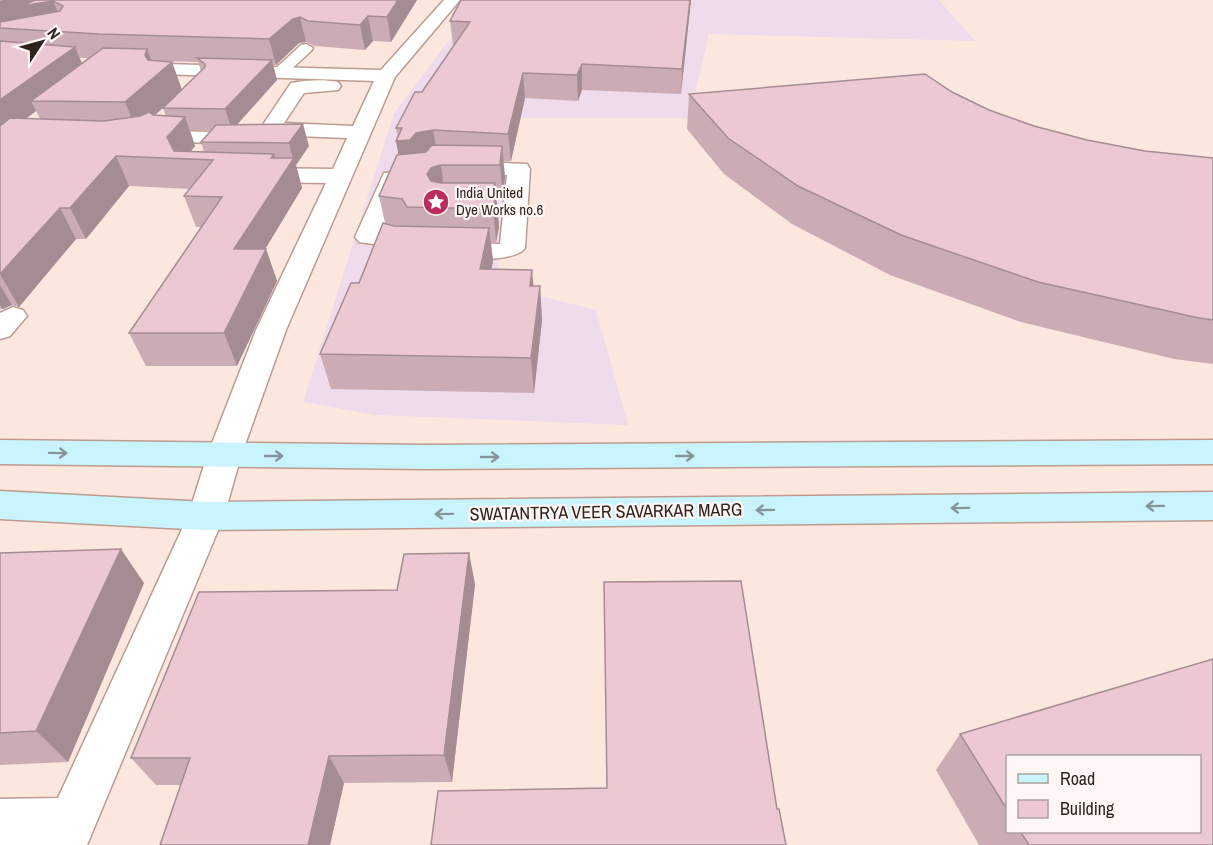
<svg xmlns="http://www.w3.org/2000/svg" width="1213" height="845" viewBox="0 0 1213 845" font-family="'Archivo Narrow',sans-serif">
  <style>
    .industrial { fill: #efdbeb }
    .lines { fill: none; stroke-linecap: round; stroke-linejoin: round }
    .lane-casing { stroke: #bc9c8f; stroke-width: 3 }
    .street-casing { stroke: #bc9c8f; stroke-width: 3 }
    .secondary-casing { stroke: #bc9c8f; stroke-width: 3 }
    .lane { fill: #fff; fill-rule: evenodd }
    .street { fill: #fff; fill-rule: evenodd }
    .secondary { fill: #c9f4fe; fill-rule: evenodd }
    .wall { fill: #cbacb5; fill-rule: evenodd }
    .shaded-wall { fill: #a58c93 }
    .building { fill: #ecc8d2; stroke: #a58c93; stroke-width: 1.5 }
    .oneway { stroke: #849699 }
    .labels { text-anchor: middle; stroke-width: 4.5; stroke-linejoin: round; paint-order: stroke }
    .far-poi-label { font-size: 15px; fill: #2f231e; stroke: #fff7f5; text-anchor: start }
    .street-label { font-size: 18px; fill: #2f231e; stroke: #fff7f5 }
  </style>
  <rect width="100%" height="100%" fill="#fce7df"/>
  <polygon class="industrial" points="480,0 939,0 975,41 709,34 689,118 517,118 496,285 596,310 628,425 376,415 303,402 394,113"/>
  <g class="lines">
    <defs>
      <polygon id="lane" points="306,44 313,48 311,51 284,76 274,76 271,73 274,70 301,45"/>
      <g id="street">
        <path d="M444,0H460L395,77L286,330L241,456L224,516L87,845H0V799L58,798L188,516L207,456L256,330L326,183L254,182L246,180L243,175L246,170L254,168L333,169L347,138L270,135L263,133L260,129L291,83C305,80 324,79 338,82L341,86L338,90L304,93L284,123L353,126L374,81L130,73L124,72L121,68L124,64L130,63L381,70Z"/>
        <polygon points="171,131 250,133 257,135 261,139 257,143 250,145 164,141 160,137 164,133"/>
        <path d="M438,160L527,164L530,169L525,248C512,267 426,257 401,257L392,254L386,246L359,242L355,237L384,173L416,170L421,163ZM436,174L507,175L500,244L412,242L408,234L383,230L401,184L431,181Z"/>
        <polygon points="13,307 23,310 27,316 10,336 0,339 0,313"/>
      </g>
      <g id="secondary">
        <polygon points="0,440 426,445 1213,440 1213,464 426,469 0,464"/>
        <polygon points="0,491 206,502 1213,492 1213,520 206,530 0,519"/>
      </g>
    </defs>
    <use href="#lane" class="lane-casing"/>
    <use href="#street" class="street-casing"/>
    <use href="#secondary" class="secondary-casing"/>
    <use href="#lane" class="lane"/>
    <use href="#street" class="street"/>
    <use href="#secondary" class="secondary"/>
  </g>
  <g class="wall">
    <path d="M0,0H417L391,42L373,41L365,50L314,46L306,42L299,43L276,65H273L277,80L237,125L309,146L296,165L302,188L265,249H266L277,281L237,366H146L129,333L202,227H196L184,196L190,189L129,186L86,239H76L19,307L12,305L3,309H0ZM79,58H88L82,63ZM161,61L198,62L201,71L182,90L172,62ZM181,90L163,108L166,116L155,115ZM36,111L40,119L27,118ZM190,130H211L201,142L204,152L191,151L195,146Z"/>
    <polygon points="461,0 691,0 681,94 582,90 578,101 525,98 511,161 503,161 505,177 503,197 496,197 499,227 496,242 491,242 493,261 491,269 534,286 540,286 542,320 534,393 331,389 320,354 359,283 385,223 379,196 399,155 396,141 398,138 396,128 454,45 453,45 450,21"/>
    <polygon points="952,92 989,110 1034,126 1087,140 1145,151 1213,158 1213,364 1174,359 1021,322 890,275 792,224 724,174 687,129 689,94"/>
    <polygon points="0,553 144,583 68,762 0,765"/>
    <polygon points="475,584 452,782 344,783 330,845 160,845 181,785 156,785 131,758 397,590"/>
    <path d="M1213,659V845H979L936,770L960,734ZM1008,756H1200V831H1008Z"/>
  </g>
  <g class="shaded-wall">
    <polygon points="3,0 59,0 53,1 64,25 33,31 27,17 0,28 0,1"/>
    <polygon points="398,0 417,0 391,42 387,17"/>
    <polygon points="690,0 691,0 681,94 682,69"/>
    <polygon points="368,16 373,41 365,50 360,25"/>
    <polygon points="300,17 306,42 299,43 276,65 269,39 293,19"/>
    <polygon points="75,47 86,73 31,101 36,111 0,139 0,100"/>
    <polygon points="147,49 157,75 172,62 182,90 137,132 125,102"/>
    <polygon points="272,60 277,80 232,130 225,109"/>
    <polygon points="582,64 582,90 578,101 577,75"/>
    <polygon points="523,73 525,98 511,161 508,134"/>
    <polygon points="185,117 195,146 185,159 175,159 167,137"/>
    <polygon points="303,124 309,146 296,165 302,188 246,281 234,249 271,158 274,154 281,178 293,159 289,143"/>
    <polygon points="433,130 438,158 401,169 396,141 416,133"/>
    <polygon points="502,146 505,177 503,197 500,165"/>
    <polygon points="116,156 129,186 86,239 70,208"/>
    <polygon points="441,165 445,197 436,200 427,174 431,168"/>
    <polygon points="495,183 499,227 496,242 492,195"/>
    <polygon points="60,208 76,239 19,307 0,274"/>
    <polygon points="489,228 493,261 485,303 480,269"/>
    <polygon points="266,249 277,281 237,366 224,333"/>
    <polygon points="532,270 535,303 530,286"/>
    <polygon points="0,285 12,305 3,309 0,305"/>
    <polygon points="540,286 542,320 534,393 531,358"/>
    <polygon points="121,549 144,583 68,762 36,731"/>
    <polygon points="469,553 475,584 452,782 444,755"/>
    <polygon points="329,756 344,783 330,845 308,845"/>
  </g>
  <g class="building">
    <polygon points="35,0 398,0 387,17 368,16 360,25 308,21 300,17 293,19 269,39 99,34 0,28 0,22 60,11 63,6 53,1 21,6"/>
    <polygon points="461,0 690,0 682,69 582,64 577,75 523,73 508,134 433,130 416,133 410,140 396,141 402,128 396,128 415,92 422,92 470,22 450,21"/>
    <polygon points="0,41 75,47 0,100"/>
    <polygon points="103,48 147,49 145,55 148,60 172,62 125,102 31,101"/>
    <polygon points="197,58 272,60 225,109 163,108 205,67 205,64"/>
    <polygon points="925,74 952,92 989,110 1034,126 1087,140 1145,151 1213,158 1213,320 1199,318 1038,282 901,235 798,186 728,138 689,94"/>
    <polygon points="149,112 153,115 185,117 167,137 174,151 274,154 271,158 294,158 234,249 266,249 224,333 129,333 222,197 184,196 213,160 116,156 70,208 60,208 0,274 0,126 10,118 104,121 140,116"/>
    <polygon points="303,124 289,143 201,142 216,125"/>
    <polygon points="432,145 502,146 500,165 441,165 431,168 427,174 431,181 441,183 495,183 492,195 496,195 493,209 407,207 402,199 379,196 397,155 426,152"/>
    <polygon points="383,223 394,226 489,228 480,269 532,270 530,286 540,286 531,358 320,354 351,283 359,283"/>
    <polygon points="121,549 36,731 0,733 0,553"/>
    <polygon points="469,553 444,755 329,756 308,845 160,845 190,758 131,758 199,592 397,590 404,554"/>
    <polygon points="741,581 777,809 779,809 786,845 431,845 438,791 607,788 604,582"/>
    <polygon points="1213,659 1213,845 1029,845 1020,831 1200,831 1200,756 1008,756 1008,811 960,734"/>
  </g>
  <defs><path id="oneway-shaft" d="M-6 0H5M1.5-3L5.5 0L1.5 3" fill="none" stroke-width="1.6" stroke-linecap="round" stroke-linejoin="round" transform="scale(1.5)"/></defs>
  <g class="oneway">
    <use href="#oneway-shaft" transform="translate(58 453) rotate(1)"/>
    <use href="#oneway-shaft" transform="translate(274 456)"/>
    <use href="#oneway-shaft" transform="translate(685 456)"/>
    <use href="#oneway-shaft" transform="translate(490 457)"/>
    <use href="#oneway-shaft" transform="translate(1155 506) rotate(179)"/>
    <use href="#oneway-shaft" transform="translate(960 508) rotate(179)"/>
    <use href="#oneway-shaft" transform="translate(765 510) rotate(179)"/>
    <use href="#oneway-shaft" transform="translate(444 514) rotate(179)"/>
  </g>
  <defs>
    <symbol id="sight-disc" viewBox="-11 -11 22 22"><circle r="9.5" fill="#ba2c5d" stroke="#fff7f5"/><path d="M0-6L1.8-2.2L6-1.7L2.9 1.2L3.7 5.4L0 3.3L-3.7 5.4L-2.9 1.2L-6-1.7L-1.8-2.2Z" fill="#fff"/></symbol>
  </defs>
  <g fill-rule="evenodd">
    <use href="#sight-disc" x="421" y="187" width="30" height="30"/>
  </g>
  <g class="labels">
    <g class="far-poi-label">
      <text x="456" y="198">India United<tspan x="456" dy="17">Dye Works no.6</tspan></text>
    </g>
    <g class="street-label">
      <text transform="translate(606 512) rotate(-1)" y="6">SWATANTRYA VEER SAVARKAR MARG</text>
    </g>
  </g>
  <rect x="1006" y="755" width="195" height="78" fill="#fff7f5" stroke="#aca29f" stroke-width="1.5"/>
  <rect x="1018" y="774" width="30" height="9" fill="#c9f4fe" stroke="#aca29f" stroke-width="1.5"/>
  <text x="1060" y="785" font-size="18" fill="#2f231e">Road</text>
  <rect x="1018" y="800" width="30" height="18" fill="#ecc8d2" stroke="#aca29f" stroke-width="1.5"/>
  <text x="1060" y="815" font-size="18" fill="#2f231e">Building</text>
  <g transform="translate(42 42) rotate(54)" stroke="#fff7f5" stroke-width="4.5" paint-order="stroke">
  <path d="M0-4.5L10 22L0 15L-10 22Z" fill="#2f231e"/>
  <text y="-9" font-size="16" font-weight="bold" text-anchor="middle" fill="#2f231e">N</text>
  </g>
</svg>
